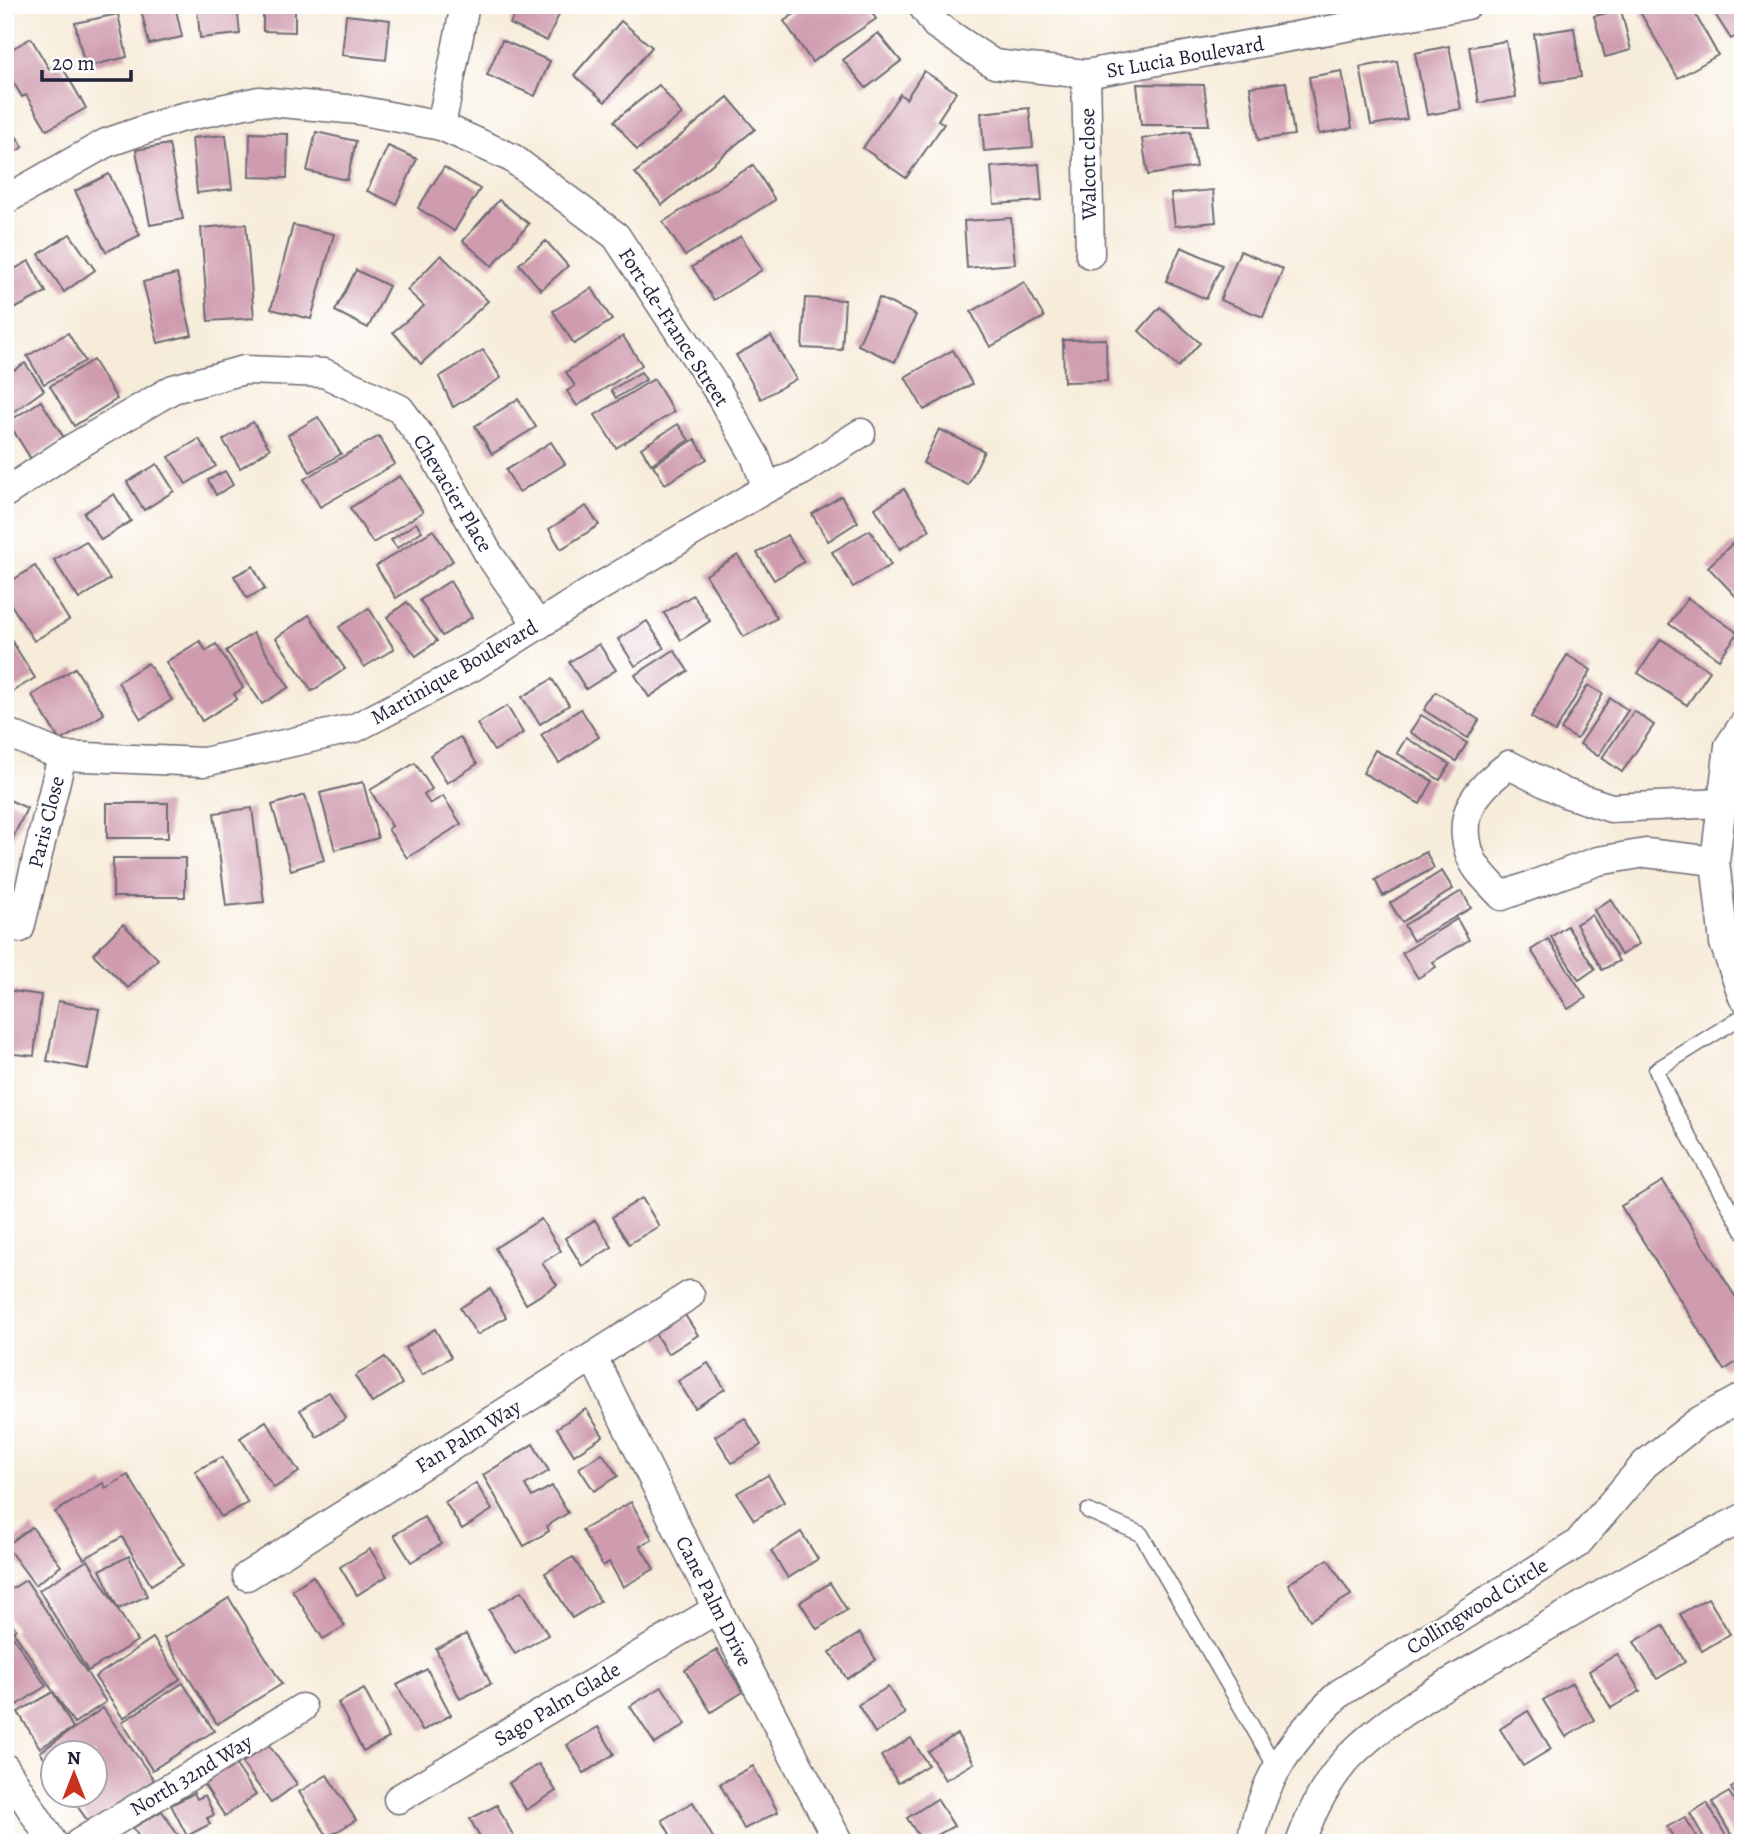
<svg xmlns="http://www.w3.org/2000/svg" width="1748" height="1848" viewBox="0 0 1748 1848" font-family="Alegreya,serif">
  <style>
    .building { fill: #cf9bae }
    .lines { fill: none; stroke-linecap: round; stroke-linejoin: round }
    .lane-casing { stroke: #6d6973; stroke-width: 17 }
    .street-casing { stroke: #6d6973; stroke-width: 31 }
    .lane { stroke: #fff; stroke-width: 14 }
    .street { stroke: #fff; stroke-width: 28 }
    .labels { text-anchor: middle; stroke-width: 5; stroke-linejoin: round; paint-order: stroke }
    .street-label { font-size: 21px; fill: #22223b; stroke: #fff }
  </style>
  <rect width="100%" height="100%" fill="#fff"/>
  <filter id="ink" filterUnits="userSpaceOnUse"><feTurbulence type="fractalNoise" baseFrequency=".0143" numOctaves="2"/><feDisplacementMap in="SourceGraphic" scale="14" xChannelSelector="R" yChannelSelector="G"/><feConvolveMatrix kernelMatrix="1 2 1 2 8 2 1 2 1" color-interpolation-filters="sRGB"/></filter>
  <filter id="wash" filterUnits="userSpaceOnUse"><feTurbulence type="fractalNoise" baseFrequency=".00686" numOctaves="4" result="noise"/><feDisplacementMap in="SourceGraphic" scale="28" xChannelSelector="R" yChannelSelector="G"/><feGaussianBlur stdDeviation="1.57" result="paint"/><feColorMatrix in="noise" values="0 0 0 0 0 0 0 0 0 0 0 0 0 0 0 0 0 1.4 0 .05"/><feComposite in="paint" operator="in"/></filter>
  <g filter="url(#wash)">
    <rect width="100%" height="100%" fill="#f7ecda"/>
    <g id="blocks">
      <g class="building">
        <polygon points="140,5 175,5 182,37 149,44"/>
        <polygon points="197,5 237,5 240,34 200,38"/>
        <polygon points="263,5 295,5 295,32 263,31"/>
        <polygon points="519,5 551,5 561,10 547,41 510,24"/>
        <polygon points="808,5 867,5 876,19 812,62 784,21"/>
        <polygon points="1652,5 1690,5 1718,55 1678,78 1640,12"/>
        <polygon points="1709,5 1743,5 1743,32 1731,39"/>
        <polygon points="1621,10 1631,50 1605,57 1594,16"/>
        <polygon points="118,14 127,57 85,67 75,23"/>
        <polygon points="346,15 390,20 386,60 342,55"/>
        <polygon points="621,21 652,47 605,102 574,75"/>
        <polygon points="1574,28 1581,77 1541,83 1534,34"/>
        <polygon points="878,33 901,61 866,88 843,60"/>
        <polygon points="31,38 49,69 60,63 86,108 47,130 26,95 22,97 5,68 5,53"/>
        <polygon points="502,40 550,61 535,96 487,75"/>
        <polygon points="1506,41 1516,97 1479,103 1469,47"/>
        <polygon points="1449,46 1461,109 1427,115 1415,53"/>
        <polygon points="1397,61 1407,119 1371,125 1360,67"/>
        <polygon points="924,71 956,92 938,120 944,124 906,178 863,148 900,94 906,99"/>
        <polygon points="1342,71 1352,128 1319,134 1309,77"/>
        <polygon points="1286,82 1294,135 1258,140 1250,87"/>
        <polygon points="1137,84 1204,85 1209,125 1141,125"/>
        <polygon points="659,85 682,114 637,150 614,121"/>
        <polygon points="728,97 755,129 662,205 635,173"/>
        <polygon points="1029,108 1033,147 984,151 981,113"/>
        <polygon points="5,119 23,147 5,158"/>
        <polygon points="1190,131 1196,167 1148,175 1142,139"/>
        <polygon points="316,132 356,141 347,180 307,171"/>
        <polygon points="250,133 288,134 287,178 249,177"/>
        <polygon points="226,135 232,189 197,193 192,138"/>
        <polygon points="169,144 183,219 150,225 136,150"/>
        <polygon points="388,146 417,159 396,204 367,191"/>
        <polygon points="1039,164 1042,201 994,204 991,167"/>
        <polygon points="753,165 775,200 685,256 663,222"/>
        <polygon points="444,167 480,189 454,231 418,208"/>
        <polygon points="109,174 140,235 106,252 75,191"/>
        <polygon points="1213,190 1216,222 1175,226 1171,194"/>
        <polygon points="499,200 529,224 492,266 463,241"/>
        <polygon points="1011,218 1015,264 967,268 964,221"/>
        <polygon points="246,224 254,318 208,321 201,228"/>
        <polygon points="293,225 334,234 311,319 271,309"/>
        <polygon points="70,234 95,270 64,292 39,254"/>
        <polygon points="741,236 762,270 714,300 692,267"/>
        <polygon points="546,241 568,266 541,290 519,264"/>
        <polygon points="1181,247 1222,265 1206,299 1166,281"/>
        <polygon points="1240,251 1283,269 1263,317 1220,300"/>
        <polygon points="441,255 488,301 421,364 393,332 424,306 407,290"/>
        <polygon points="29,261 46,292 5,314 5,274"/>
        <polygon points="356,270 389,286 368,328 335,311"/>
        <polygon points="177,274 192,335 158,343 143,282"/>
        <polygon points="1024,282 1044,317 990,347 971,312"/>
        <polygon points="592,288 612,320 574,344 553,311"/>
        <polygon points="805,298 845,300 842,350 802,348"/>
        <polygon points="879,298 916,315 895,362 858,345"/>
        <polygon points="1160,307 1200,343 1178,367 1139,331"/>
        <polygon points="68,333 85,361 44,384 27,356"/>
        <polygon points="623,336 642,365 577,406 567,391 575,386 566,372"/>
        <polygon points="771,336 796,379 761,399 736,355"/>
        <polygon points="1106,339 1107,381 1064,382 1063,340"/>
        <polygon points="483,350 501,378 453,407 439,377"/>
        <polygon points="953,350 972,384 924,410 905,377"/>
        <polygon points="93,360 117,399 74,426 50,386"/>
        <polygon points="25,363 44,390 5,418 5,376"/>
        <polygon points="641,372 646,380 616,398 611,390"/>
        <polygon points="654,379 674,412 616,448 595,415"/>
        <polygon points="518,399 536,427 492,454 475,426"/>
        <polygon points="41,401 64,438 31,459 8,422"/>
        <polygon points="318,417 341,454 310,472 288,435"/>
        <polygon points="253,422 270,449 240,468 223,440"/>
        <polygon points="678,424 689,440 651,464 641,448"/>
        <polygon points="939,429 984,451 968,485 923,463"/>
        <polygon points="379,436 395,464 320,507 304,479"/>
        <polygon points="199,439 216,466 186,484 169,457"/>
        <polygon points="695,439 707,459 665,484 653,465"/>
        <polygon points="551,442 565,464 519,492 506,470"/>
        <polygon points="157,464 174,491 144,510 127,482"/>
        <polygon points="225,471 233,485 216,495 208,480"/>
        <polygon points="400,476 423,512 373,543 350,508"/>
        <polygon points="904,489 930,530 900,549 875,508"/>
        <polygon points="114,494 131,521 101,540 84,513"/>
        <polygon points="841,496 858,522 828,541 812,514"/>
        <polygon points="586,506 599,525 561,549 549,529"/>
        <polygon points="416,523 422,531 397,548 391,540"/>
        <polygon points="433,530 453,561 396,598 376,566"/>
        <polygon points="870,530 891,565 853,587 832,552"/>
        <polygon points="787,535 804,562 774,580 757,553"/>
        <polygon points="86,541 110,579 79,599 54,560"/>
        <polygon points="1733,543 1743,553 1743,604 1708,567"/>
        <polygon points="738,555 777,618 744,637 706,575"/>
        <polygon points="35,566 69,620 34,641 5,595 5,585"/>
        <polygon points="253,566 265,589 247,598 234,576"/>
        <polygon points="450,581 472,617 442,636 420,600"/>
        <polygon points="693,595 710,621 681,640 664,613"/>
        <polygon points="1688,598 1738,633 1719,659 1669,624"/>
        <polygon points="407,602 437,641 416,656 387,617"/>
        <polygon points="369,608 394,649 364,667 339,627"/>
        <polygon points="309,615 345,669 312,691 276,638"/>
        <polygon points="647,621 664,648 635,666 618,639"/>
        <polygon points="5,630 35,678 5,696"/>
        <polygon points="253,633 289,687 262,704 226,651"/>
        <polygon points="1661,639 1710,671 1687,705 1638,673"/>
        <polygon points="200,641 206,651 216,644 243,688 234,694 237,699 202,721 166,662"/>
        <polygon points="599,644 616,670 586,689 569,662"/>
        <polygon points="674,650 688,671 649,697 635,675"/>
        <polygon points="1567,655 1591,670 1555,732 1531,717"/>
        <polygon points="148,663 172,700 141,719 118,682"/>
        <polygon points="75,668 104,714 60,741 32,695"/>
        <polygon points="552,679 569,705 540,724 522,697"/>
        <polygon points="1588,685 1603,694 1577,739 1561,730"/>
        <polygon points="1436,692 1479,720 1468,738 1424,710"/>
        <polygon points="1610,698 1628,710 1598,756 1580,744"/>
        <polygon points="507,706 523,733 494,751 477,724"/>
        <polygon points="581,709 599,737 559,763 541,735"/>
        <polygon points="1634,711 1654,725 1622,772 1602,758"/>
        <polygon points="1421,715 1467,743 1456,761 1410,732"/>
        <polygon points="460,737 477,764 447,783 430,755"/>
        <polygon points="1406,738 1450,764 1440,780 1397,753"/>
        <polygon points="1375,750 1433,781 1420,804 1363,773"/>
        <polygon points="415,763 432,789 424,795 430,804 443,796 461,824 407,858 388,829 392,826 370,790"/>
        <polygon points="363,782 378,838 335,850 320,793"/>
        <polygon points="305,795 324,860 291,870 272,805"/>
        <polygon points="5,798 27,808 11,842 5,840"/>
        <rect x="107" y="803" width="61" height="35"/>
        <polygon points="252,808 264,902 226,906 214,813"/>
        <polygon points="1426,852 1434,868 1383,896 1375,880"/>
        <rect x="113" y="858" width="72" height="39"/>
        <polygon points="1442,871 1453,889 1402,922 1390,903"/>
        <polygon points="1462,891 1471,908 1413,941 1404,925"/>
        <polygon points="1611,899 1639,944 1621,955 1594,910"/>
        <polygon points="1592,915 1619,961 1602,970 1576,924"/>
        <polygon points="1457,919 1469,940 1433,962 1436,967 1418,978 1402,953"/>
        <polygon points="123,924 158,959 128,988 93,954"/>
        <polygon points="1567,926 1595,969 1579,980 1551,937"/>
        <polygon points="1548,939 1586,998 1568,1009 1531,950"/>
        <polygon points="5,990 41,995 34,1056 5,1053"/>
        <polygon points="58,1001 99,1009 88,1069 47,1061"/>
        <polygon points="1663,1181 1743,1309 1743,1358 1724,1370 1621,1206"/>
        <polygon points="642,1198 659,1226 629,1244 612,1217"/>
        <polygon points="541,1219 561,1251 542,1263 557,1285 526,1304 495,1248"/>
        <polygon points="595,1220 612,1247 582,1266 565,1238"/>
        <polygon points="490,1289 506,1317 477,1335 460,1308"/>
        <polygon points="681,1309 698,1335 668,1354 651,1327"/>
        <polygon points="435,1329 451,1357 422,1375 405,1348"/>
        <polygon points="385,1357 402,1384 372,1403 355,1376"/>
        <polygon points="708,1363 725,1389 695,1408 678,1381"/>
        <polygon points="329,1392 346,1418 317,1437 300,1410"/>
        <polygon points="586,1409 603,1436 574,1455 557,1428"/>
        <polygon points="745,1418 761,1445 732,1463 715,1436"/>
        <polygon points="266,1421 299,1472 274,1488 240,1438"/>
        <polygon points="533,1444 549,1471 525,1485 532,1497 552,1486 568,1513 547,1526 549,1531 524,1546 483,1475"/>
        <polygon points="602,1453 618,1476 594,1491 579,1468"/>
        <polygon points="222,1457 248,1503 221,1517 195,1471"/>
        <polygon points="128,1475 183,1565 151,1585 122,1537 84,1559 55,1512 103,1483 106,1488"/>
        <polygon points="768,1475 784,1502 754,1520 737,1493"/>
        <polygon points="476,1483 492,1510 462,1529 445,1502"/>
        <polygon points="631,1502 652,1539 640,1546 654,1569 623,1587 609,1562 603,1566 582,1530"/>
        <polygon points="424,1517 441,1544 411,1562 394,1535"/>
        <polygon points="32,1527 61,1566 35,1585 6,1546"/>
        <polygon points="801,1532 818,1559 788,1578 771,1551"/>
        <polygon points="370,1549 387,1576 357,1595 340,1567"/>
        <polygon points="129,1556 147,1596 118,1609 100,1570"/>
        <polygon points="573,1557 600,1601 572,1618 545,1573"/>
        <polygon points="1328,1559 1351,1595 1310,1620 1288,1584"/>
        <polygon points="88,1560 137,1641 88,1671 39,1590"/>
        <polygon points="313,1576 345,1626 323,1639 292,1590"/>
        <polygon points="26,1580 106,1702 74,1723 13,1631 16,1629 5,1614 5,1593"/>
        <polygon points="830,1583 847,1610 817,1629 800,1602"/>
        <polygon points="522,1591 548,1635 515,1654 489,1610"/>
        <polygon points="229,1598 282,1684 217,1724 164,1638"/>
        <polygon points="1708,1598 1730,1634 1702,1651 1680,1614"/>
        <polygon points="5,1625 46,1686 14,1707 5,1694"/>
        <polygon points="1663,1625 1685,1662 1657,1679 1634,1642"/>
        <polygon points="860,1633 876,1660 847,1679 830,1652"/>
        <polygon points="466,1634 491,1684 460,1699 436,1649"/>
        <polygon points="153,1638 180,1679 123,1718 95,1677"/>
        <polygon points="717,1650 743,1692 711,1712 685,1670"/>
        <polygon points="1617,1654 1640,1691 1611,1708 1589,1671"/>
        <polygon points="427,1669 451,1715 422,1731 397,1685"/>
        <polygon points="183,1683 214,1731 152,1770 122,1722"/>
        <polygon points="1572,1683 1594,1720 1566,1737 1543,1700"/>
        <polygon points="662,1687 686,1724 655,1744 630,1706"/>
        <polygon points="888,1687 905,1714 875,1733 858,1705"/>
        <polygon points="364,1689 389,1738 363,1751 338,1703"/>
        <polygon points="53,1692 73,1728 40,1748 18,1712"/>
        <polygon points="103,1708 154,1780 90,1824 70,1796 94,1796 94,1754 52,1754 52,1770 40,1752"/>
        <polygon points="1528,1711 1551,1749 1523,1766 1500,1729"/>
        <polygon points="598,1727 614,1754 584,1773 567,1745"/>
        <polygon points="957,1734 974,1763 945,1780 928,1752"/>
        <polygon points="911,1738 928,1765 898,1783 881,1756"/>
        <polygon points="268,1744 297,1784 271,1803 242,1763"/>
        <polygon points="234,1762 256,1795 225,1816 203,1783"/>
        <polygon points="539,1764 556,1791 526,1810 509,1783"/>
        <polygon points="753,1766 778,1812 744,1829 720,1784"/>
        <polygon points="327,1775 356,1820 328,1837 299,1792"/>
        <polygon points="1743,1781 1743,1807 1731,1788"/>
        <polygon points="1729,1792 1743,1815 1743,1843 1736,1843 1712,1802"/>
        <polygon points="194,1793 197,1799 205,1795 214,1815 207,1818 210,1824 187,1836 171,1805"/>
        <polygon points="937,1799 954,1826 923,1843 907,1818"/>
        <polygon points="693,1802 716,1843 675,1843 662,1820"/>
        <polygon points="1707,1803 1730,1843 1707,1843 1690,1813"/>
        <polygon points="497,1805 517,1843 483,1843 470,1819"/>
        <polygon points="162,1811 183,1843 143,1843 133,1828"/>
        <polygon points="1685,1817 1700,1843 1677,1843 1667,1827"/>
      </g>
    </g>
  </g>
  <g filter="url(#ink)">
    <use href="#blocks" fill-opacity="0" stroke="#6d6973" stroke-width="2"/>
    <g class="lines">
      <defs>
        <g id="lane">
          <polyline points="1743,1016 1656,1070 1673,1108 1743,1231"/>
          <polyline points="1088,1511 1141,1534 1275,1766"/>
        </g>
        <g id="street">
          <polyline points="922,5 936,25 994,64 1086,74 1467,5"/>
          <polyline points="1086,74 1090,254"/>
          <polyline points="441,126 465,5"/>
          <polyline points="5,200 106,143 179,118 259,101 358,110 441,126 512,158 616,236 716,388 755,456 767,488"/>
          <polyline points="5,493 71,449 173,389 244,370 324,373 400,409 434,455 488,553 538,625"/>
          <polyline points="1743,725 1729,746 1715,861 1724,943 1743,997"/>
          <polyline points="5,732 62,756 204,762 355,728 474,666 584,596 767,488 802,471 861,433"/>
          <path d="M1715,861L1646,853L1598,861L1502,896C1492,885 1476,871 1471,857C1455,815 1476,789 1509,765L1565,793L1611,808L1723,803"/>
          <polyline points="20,928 62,756"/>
          <polyline points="593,1357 717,1609 839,1843"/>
          <polyline points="247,1576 690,1295"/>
          <polyline points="5,1768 53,1843"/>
          <polyline points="398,1799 717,1609"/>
          <polyline points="79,1843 302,1708"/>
          <path d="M1251,1843C1262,1777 1293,1738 1340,1693L1577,1544L1645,1464L1699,1421L1743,1397"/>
          <path d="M1300,1843C1313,1808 1330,1773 1358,1748C1402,1707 1458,1678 1510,1648C1587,1603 1663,1558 1743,1518"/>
        </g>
      </defs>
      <use href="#lane" class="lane-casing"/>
      <use href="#street" class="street-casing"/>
      <use href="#lane" class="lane"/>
      <use href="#street" class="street"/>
    </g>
  </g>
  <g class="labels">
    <g class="street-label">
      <text transform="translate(1185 57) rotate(-10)" y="7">St Lucia Boulevard</text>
      <text transform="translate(1088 164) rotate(-91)" y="7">Walcott close</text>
      <text transform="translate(674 327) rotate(57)" y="7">Fort-de-France Street</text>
      <text transform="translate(453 493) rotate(59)" y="7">Chevacier Place</text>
      <text transform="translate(454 672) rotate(-30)" y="7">Martinique Boulevard</text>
      <text transform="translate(46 822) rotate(-76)" y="7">Paris Close</text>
      <text transform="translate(468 1436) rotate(-32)" y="7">Fan Palm Way</text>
      <text transform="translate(714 1601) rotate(63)" y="7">Cane Palm Drive</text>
      <text transform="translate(1477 1606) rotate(-32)" y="7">Collingwood Circle</text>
      <text transform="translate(557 1704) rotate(-31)" y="7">Sago Palm Glade</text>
      <text transform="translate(191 1775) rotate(-31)" y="7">North 32nd Way</text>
    </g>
  </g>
  <rect width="1748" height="1848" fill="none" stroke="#fff" stroke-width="28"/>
  <g transform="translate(74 1774)"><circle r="33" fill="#ffffff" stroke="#a7a7b1" stroke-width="2"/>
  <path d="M0-5L12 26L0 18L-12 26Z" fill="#c8321e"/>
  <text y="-10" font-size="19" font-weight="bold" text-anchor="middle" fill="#22223b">N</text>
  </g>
  <path d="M42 70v10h89v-10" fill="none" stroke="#22223b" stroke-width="3.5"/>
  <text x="52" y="70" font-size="21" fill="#22223b" stroke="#ffffff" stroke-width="5" paint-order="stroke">20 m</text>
</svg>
